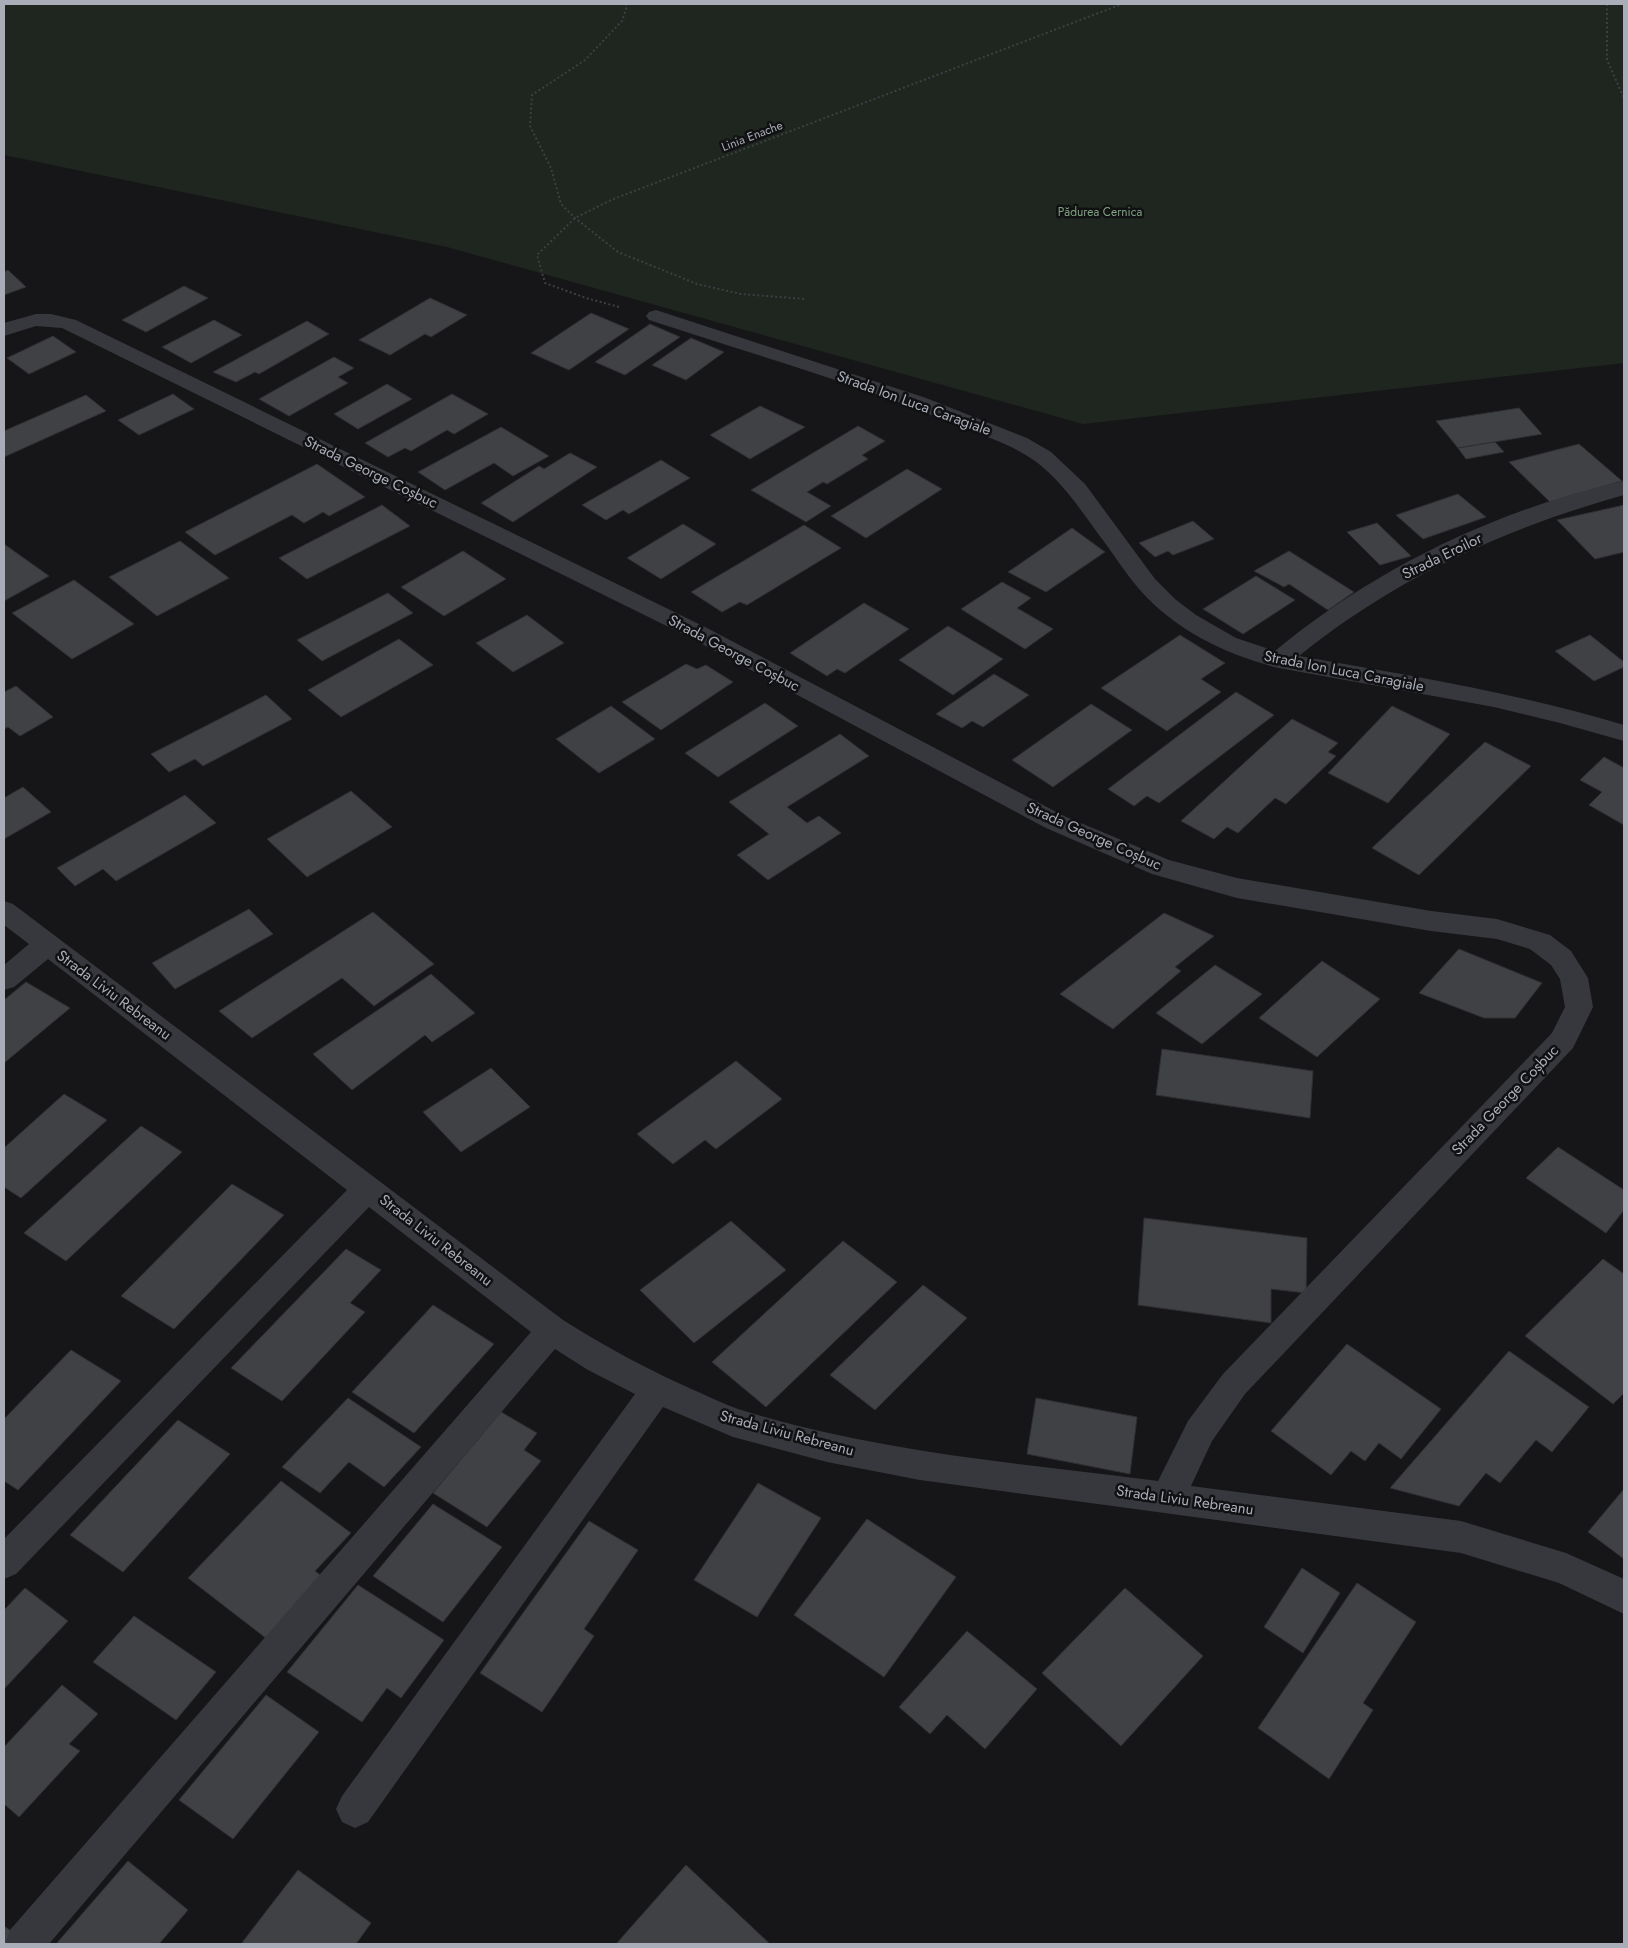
<svg xmlns="http://www.w3.org/2000/svg" width="1628" height="1948" viewBox="0 0 1628 1948" font-family="Jost,sans-serif">
  <style>
    .green { fill: #1e261f }
    .building { fill: #404145; stroke: #303034 }
    .lines { fill: none; stroke-linecap: round; stroke-linejoin: round }
    .path { stroke: #3d3f44; stroke-width: 2; stroke-dasharray: 2 2.5; stroke-linecap: butt }
    .minor { fill: #37383d; fill-rule: evenodd }
    .labels { text-anchor: middle; stroke-width: 5; stroke-linejoin: round; paint-order: stroke }
    .far-street-label { font-size: 12px; fill: #a8adb8; stroke: #111113 }
    .far-park-label { font-size: 12px; fill: #7fa381; stroke: #111113 }
    .street-label { font-size: 15px; fill: #a8adb8; stroke: #111113 }
  </style>
  <rect width="100%" height="100%" fill="#161618"/>
  <polygon class="green" points="4,4 1624,4 1624,363 1083,424 447,247 4,155"/>
  <g class="building">
    <polygon points="8,270 26,287 4,295 4,272"/>
    <polygon points="184,286 208,298 146,332 122,320"/>
    <polygon points="430,298 467,315 431,337 425,334 390,355 359,340"/>
    <polygon points="591,313 629,329 569,370 531,353"/>
    <polygon points="214,320 242,335 191,363 162,347"/>
    <polygon points="307,321 329,334 259,374 255,372 236,382 213,372"/>
    <polygon points="650,324 680,337 625,375 595,362"/>
    <polygon points="53,336 76,352 29,374 7,358"/>
    <polygon points="691,338 724,352 686,380 652,365"/>
    <polygon points="334,357 354,368 338,377 348,383 289,416 259,399"/>
    <polygon points="387,384 412,399 358,429 334,414"/>
    <polygon points="173,394 194,409 139,435 118,420"/>
    <polygon points="452,394 488,414 454,434 447,430 411,451 405,448 388,457 365,443"/>
    <polygon points="86,395 106,411 4,457 4,431"/>
    <polygon points="760,406 805,427 750,459 710,435"/>
    <polygon points="1519,408 1542,434 1458,448 1436,421"/>
    <polygon points="858,426 885,441 862,455 868,459 827,484 823,482 807,492 831,506 806,522 751,490"/>
    <polygon points="501,427 549,456 513,476 494,463 445,490 418,472"/>
    <polygon points="1495,442 1504,452 1466,459 1458,448"/>
    <polygon points="1579,444 1622,481 1550,502 1509,462"/>
    <polygon points="570,453 597,467 513,522 481,503 539,466 544,469"/>
    <polygon points="661,460 690,478 629,514 623,510 606,520 582,505"/>
    <polygon points="317,464 365,497 329,516 323,512 304,523 292,515 215,555 185,532"/>
    <polygon points="907,469 942,489 866,538 831,516"/>
    <polygon points="1458,494 1486,517 1423,539 1396,515"/>
    <polygon points="382,505 410,526 307,579 279,558"/>
    <polygon points="1624,505 1624,552 1595,559 1557,520"/>
    <polygon points="1193,521 1214,539 1173,555 1168,551 1155,557 1139,543"/>
    <polygon points="1377,523 1411,556 1380,565 1347,532"/>
    <polygon points="683,524 716,544 661,579 627,558"/>
    <polygon points="804,525 841,548 747,605 740,602 722,612 691,592"/>
    <polygon points="1072,528 1105,552 1046,592 1008,572"/>
    <polygon points="180,541 229,578 157,616 109,577"/>
    <polygon points="4,544 49,576 4,601"/>
    <polygon points="463,551 506,579 444,616 401,587"/>
    <polygon points="1289,551 1354,592 1328,610 1289,584 1284,587 1254,571"/>
    <polygon points="1256,576 1295,600 1243,634 1203,609"/>
    <polygon points="74,580 134,624 72,659 12,613"/>
    <polygon points="1002,582 1031,598 1017,608 1053,629 1025,649 961,609"/>
    <polygon points="388,593 413,613 322,661 297,640"/>
    <polygon points="864,603 909,629 845,673 837,669 827,676 790,653"/>
    <polygon points="527,615 564,643 513,672 476,643"/>
    <polygon points="948,626 1003,659 953,695 899,660"/>
    <polygon points="1180,635 1225,663 1201,679 1221,692 1167,731 1101,688"/>
    <polygon points="1590,635 1624,662 1624,667 1594,681 1555,651"/>
    <polygon points="399,639 433,665 341,717 308,690"/>
    <polygon points="686,664 697,669 706,665 733,682 661,730 622,702"/>
    <polygon points="994,674 1029,695 983,727 972,721 962,728 936,714"/>
    <polygon points="16,686 53,717 20,736 8,727 4,729 4,692"/>
    <polygon points="1236,692 1274,715 1159,803 1147,796 1134,806 1108,789"/>
    <polygon points="266,695 292,719 203,766 195,759 169,772 151,754"/>
    <polygon points="765,703 798,726 718,777 685,753"/>
    <polygon points="1091,704 1132,730 1053,787 1012,760"/>
    <polygon points="611,706 655,739 599,773 556,739"/>
    <polygon points="1392,706 1450,734 1388,803 1328,773"/>
    <polygon points="1292,719 1338,743 1328,752 1336,756 1286,804 1275,798 1238,833 1227,827 1214,839 1181,821"/>
    <polygon points="840,734 869,756 787,807 807,823 819,816 841,833 768,880 737,855 769,834 729,802"/>
    <polygon points="1485,742 1531,766 1419,875 1372,848"/>
    <polygon points="1604,757 1624,768 1624,825 1589,805 1602,792 1580,780"/>
    <polygon points="23,787 51,812 4,839 4,798"/>
    <polygon points="351,791 392,827 307,877 267,839"/>
    <polygon points="185,795 216,823 116,881 103,869 75,886 57,868"/>
    <polygon points="249,909 273,934 175,989 152,963"/>
    <polygon points="373,912 434,964 374,1006 342,978 252,1038 219,1011"/>
    <polygon points="1164,913 1214,936 1175,967 1181,971 1113,1029 1060,994"/>
    <polygon points="1459,949 1542,983 1515,1018 1484,1018 1419,993"/>
    <polygon points="1322,961 1380,999 1317,1057 1259,1018"/>
    <polygon points="1215,965 1262,994 1202,1044 1156,1013"/>
    <polygon points="431,974 475,1013 432,1042 425,1035 352,1090 313,1054"/>
    <polygon points="26,982 70,1008 4,1063 4,1000"/>
    <polygon points="1162,1049 1313,1071 1310,1118 1156,1095"/>
    <polygon points="736,1061 782,1099 716,1149 705,1140 673,1164 637,1134"/>
    <polygon points="491,1068 530,1107 461,1152 423,1112"/>
    <polygon points="64,1094 107,1120 21,1198 4,1187 4,1148"/>
    <polygon points="141,1126 182,1152 66,1261 24,1233"/>
    <polygon points="1558,1147 1624,1190 1624,1210 1606,1233 1526,1178"/>
    <polygon points="232,1184 284,1215 174,1329 121,1296"/>
    <polygon points="1144,1218 1307,1238 1306,1293 1271,1289 1271,1323 1138,1305"/>
    <polygon points="731,1221 786,1270 694,1343 640,1290"/>
    <polygon points="843,1241 897,1282 766,1407 712,1362"/>
    <polygon points="346,1249 381,1270 350,1303 365,1312 282,1401 231,1368"/>
    <polygon points="1603,1259 1624,1274 1624,1393 1613,1404 1525,1336"/>
    <polygon points="923,1285 967,1318 875,1410 830,1375"/>
    <polygon points="433,1305 494,1344 414,1433 352,1392"/>
    <polygon points="1347,1344 1441,1409 1401,1459 1379,1443 1365,1461 1351,1451 1331,1475 1271,1431"/>
    <polygon points="71,1350 121,1381 18,1490 4,1481 4,1419"/>
    <polygon points="1509,1351 1589,1407 1552,1452 1536,1440 1500,1483 1486,1473 1459,1506 1390,1488"/>
    <polygon points="348,1398 421,1447 384,1487 349,1462 320,1493 282,1467"/>
    <polygon points="1036,1398 1137,1417 1130,1474 1027,1454"/>
    <polygon points="501,1412 537,1433 524,1450 541,1461 487,1527 433,1493"/>
    <polygon points="178,1420 230,1454 123,1572 70,1535"/>
    <polygon points="281,1481 351,1533 315,1571 328,1581 271,1642 188,1578"/>
    <polygon points="758,1483 821,1518 757,1617 694,1580"/>
    <polygon points="1624,1489 1624,1559 1588,1532"/>
    <polygon points="433,1504 502,1547 443,1622 373,1576"/>
    <polygon points="867,1519 956,1577 884,1677 794,1615"/>
    <polygon points="589,1521 638,1550 584,1629 594,1636 542,1712 480,1673"/>
    <polygon points="1302,1568 1340,1593 1303,1653 1264,1627"/>
    <polygon points="1357,1583 1416,1622 1363,1703 1373,1710 1329,1779 1258,1728"/>
    <polygon points="358,1585 444,1640 401,1698 387,1688 362,1722 287,1672"/>
    <polygon points="25,1588 68,1621 4,1689 4,1610"/>
    <polygon points="1125,1588 1203,1656 1121,1746 1042,1673"/>
    <polygon points="134,1616 216,1672 176,1720 93,1662"/>
    <polygon points="967,1631 1037,1689 985,1749 947,1715 930,1734 899,1707"/>
    <polygon points="62,1685 98,1714 69,1744 80,1751 19,1817 4,1804 4,1747"/>
    <polygon points="266,1695 319,1732 233,1839 179,1800"/>
    <polygon points="128,1861 188,1910 159,1944 56,1944"/>
    <polygon points="686,1865 770,1944 616,1944"/>
    <polygon points="298,1870 371,1923 356,1944 241,1944"/>
    <polygon points="4,1926 15,1934 7,1944 4,1944"/>
  </g>
  <g class="lines">
    <g class="path">
      <polyline points="625,4 627,6 622,21 585,60 532,95 530,126 551,168 561,204 575,218 618,252 697,284 741,294 805,299"/>
      <polyline points="1607,4 1607,60 1624,98"/>
      <polyline points="619,307 586,298 545,283 537,255 575,218 611,200 1122,4"/>
    </g>
    <g class="minor">
      <path d="M656,310L926,398L1027,438L1051,452L1085,484L1155,579L1175,599L1196,615L1236,638L1275,651C1374,569 1498,509 1624,481V495C1506,528 1395,578 1299,656C1408,675 1517,693 1624,725V741L1560,723L1494,707L1279,668C1227,655 1176,631 1140,590C1125,573 1113,553 1099,535C1080,509 1062,481 1035,461C1010,443 978,434 949,422C852,382 749,353 649,320L646,316L649,312Z"/>
      <path d="M36,314H51L76,320L707,628L1064,816L1169,860L1237,878L1431,911L1497,919L1550,935L1571,951L1588,978L1593,1007L1573,1048L1245,1394L1212,1441L1191,1486L1461,1521L1566,1553L1624,1579V1614L1559,1583L1461,1553L920,1480L827,1462L733,1437L663,1407L368,1822L355,1828L342,1822L336,1809L342,1796L635,1394L588,1370L555,1349L49,1944H5L10,1930L531,1332L369,1207L16,1574L4,1579V1539L347,1190L48,959L14,987L4,990V965L29,944L4,925V901L13,904L563,1320C606,1347 650,1371 696,1391C710,1397 724,1404 738,1409C874,1452 1018,1463 1158,1481L1188,1421L1223,1374L1552,1033L1565,1007L1560,979L1551,965L1530,949L1497,939L1431,931L1237,898L1152,874L1046,828L691,638L62,328L36,326L4,336V323Z"/>
    </g>
  </g>
  <g class="labels">
    <g class="far-street-label">
      <text transform="translate(752 136) rotate(-21)" y="4">Linia Enache</text>
    </g>
    <g class="far-park-label">
      <text x="1100" y="216">Pădurea Cernica</text>
    </g>
    <g class="street-label">
      <text transform="translate(914 403) rotate(20)" y="5">Strada Ion Luca Caragiale</text>
      <text transform="translate(371 472) rotate(26)" y="5">Strada George Coșbuc</text>
      <text transform="translate(1442 556) rotate(-26)" y="5">Strada Eroilor</text>
      <text transform="translate(734 653) rotate(28)" y="5">Strada George Coșbuc</text>
      <text transform="translate(1344 671) rotate(11)" y="5">Strada Ion Luca Caragiale</text>
      <text transform="translate(1094 836) rotate(24)" y="5">Strada George Coșbuc</text>
      <text transform="translate(114 995) rotate(37)" y="5">Strada Liviu Rebreanu</text>
      <text transform="translate(1505 1100) rotate(-46)" y="5">Strada George Coșbuc</text>
      <text transform="translate(436 1240) rotate(38)" y="5">Strada Liviu Rebreanu</text>
      <text transform="translate(787 1433) rotate(15)" y="5">Strada Liviu Rebreanu</text>
      <text transform="translate(1185 1500) rotate(8)" y="5">Strada Liviu Rebreanu</text>
    </g>
  </g>
  <rect width="1628" height="1948" fill="none" stroke="#a8adb8" stroke-width="10"/>
</svg>
